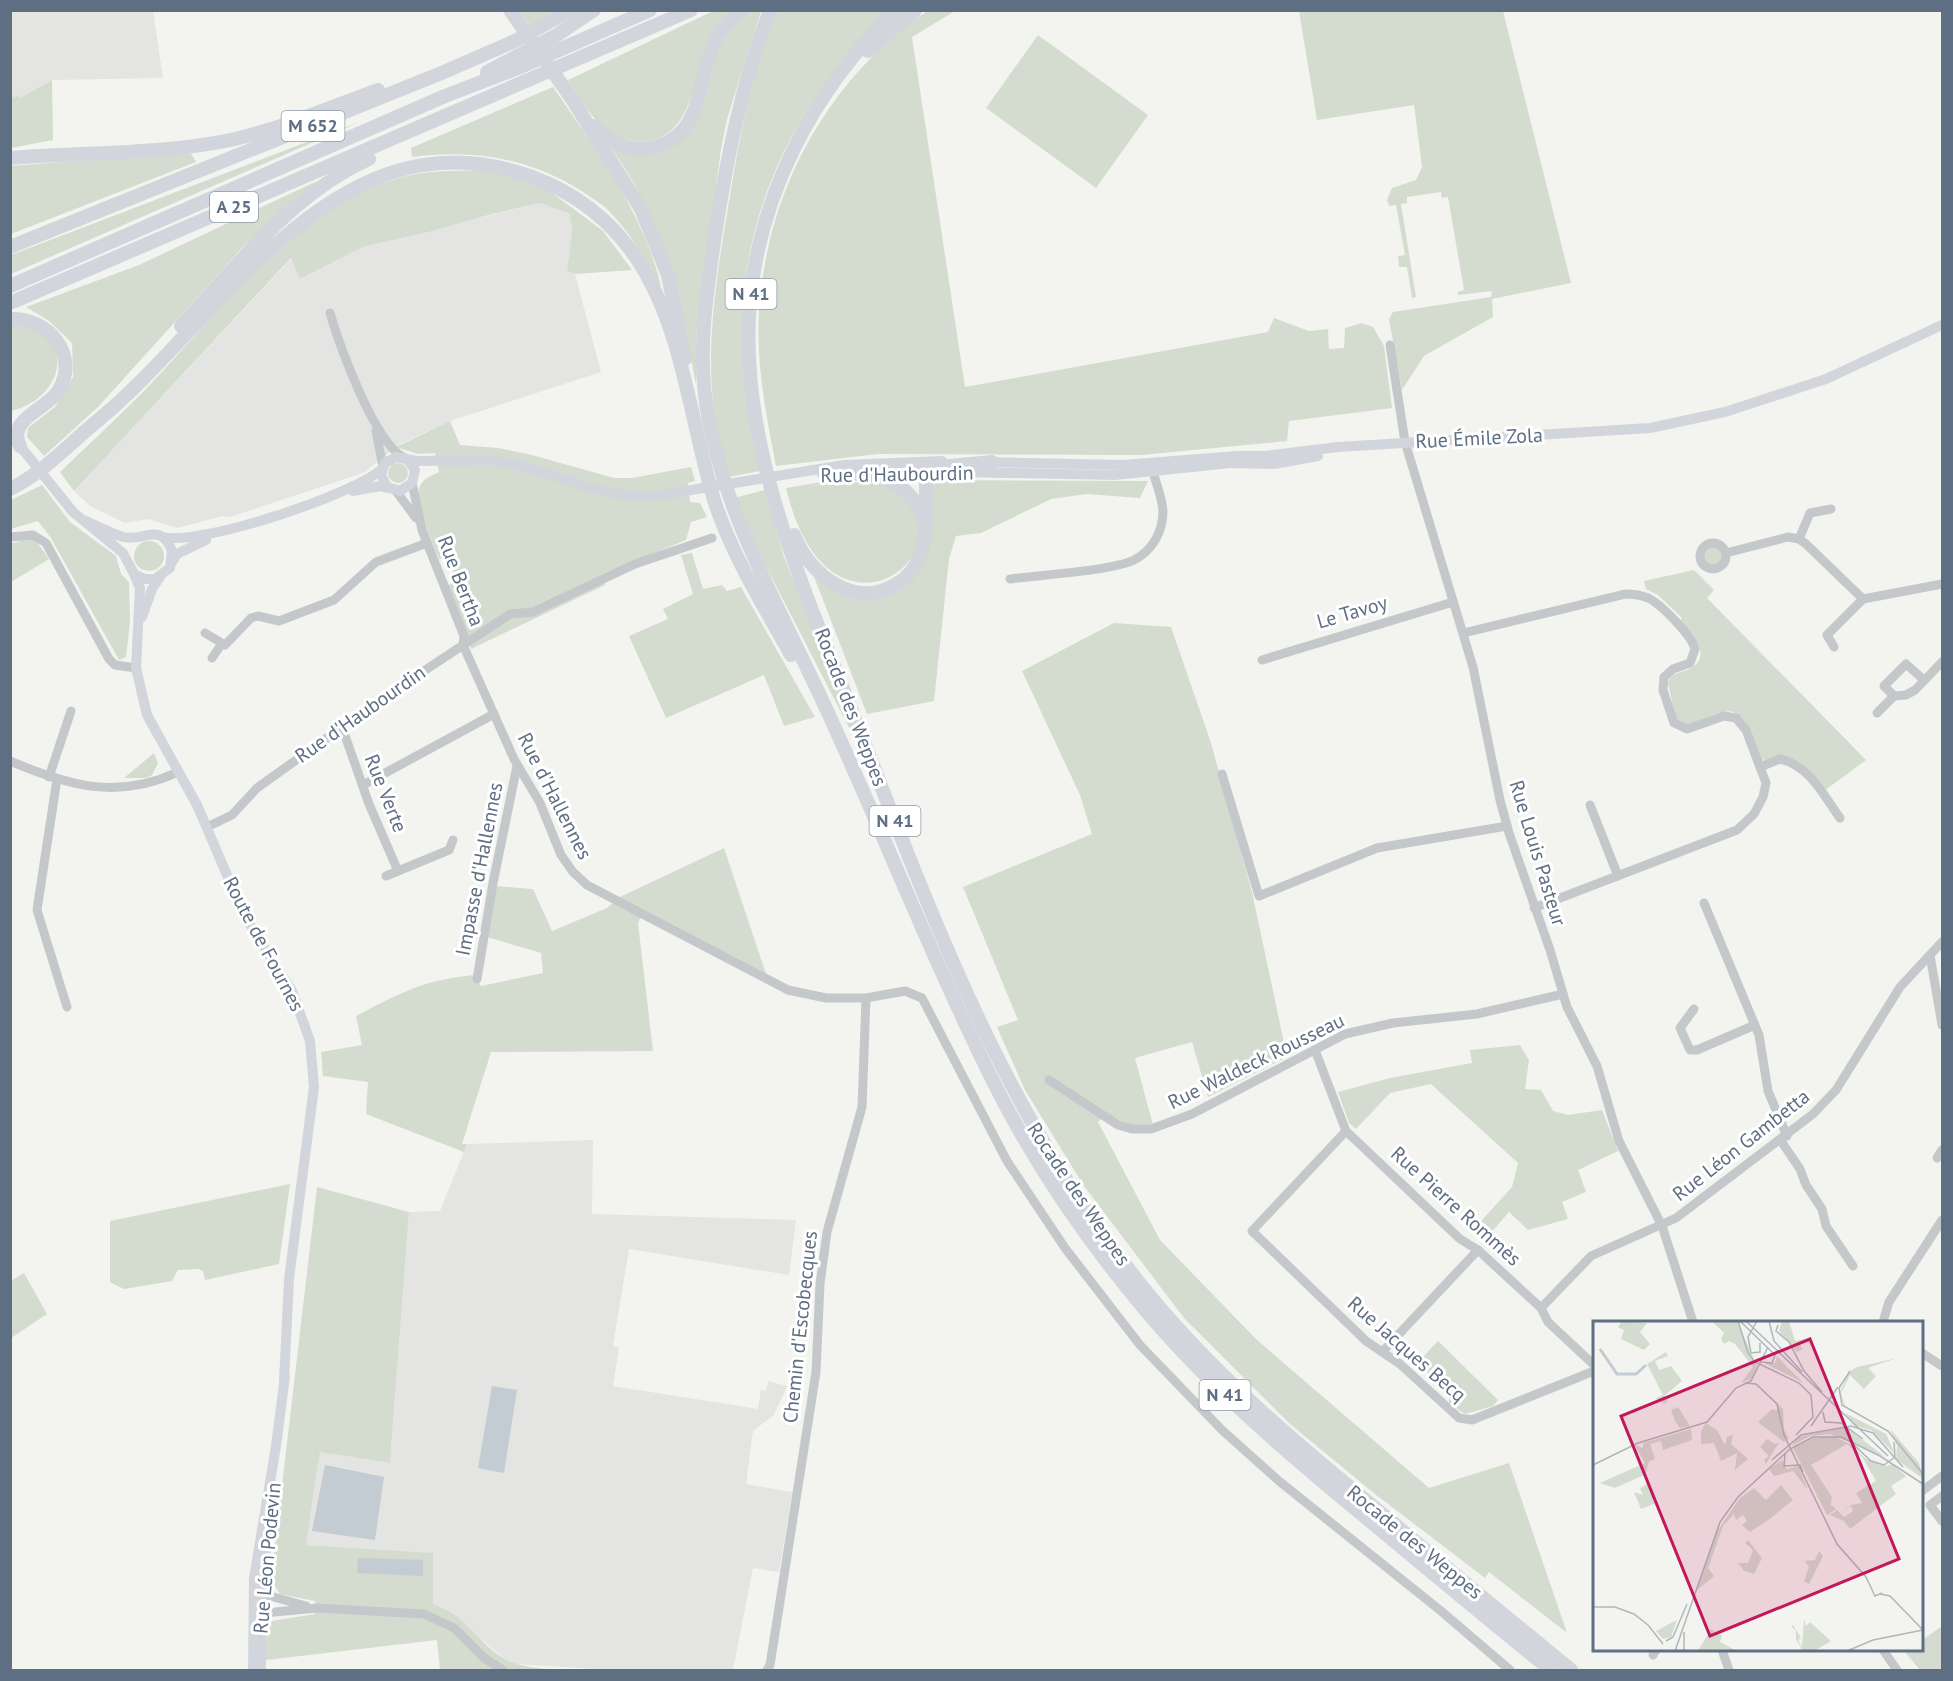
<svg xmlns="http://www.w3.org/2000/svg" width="1953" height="1681" viewBox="0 0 1953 1681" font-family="'PT Sans',sans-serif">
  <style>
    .built { fill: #e4e4e2 }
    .green { fill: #d3dccf }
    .water { fill: #c3ccd2 }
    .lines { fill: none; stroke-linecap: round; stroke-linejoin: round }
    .minor { stroke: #c5c8cb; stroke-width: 9 }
    .major { stroke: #d2d6dc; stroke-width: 10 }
    .highway { stroke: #d2d6dc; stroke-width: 14 }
    .labels { text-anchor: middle; stroke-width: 6; stroke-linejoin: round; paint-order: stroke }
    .shield { fill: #fff; stroke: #8f9aa8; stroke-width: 1.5 }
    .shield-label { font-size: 18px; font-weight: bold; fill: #5f6f83 }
    .street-label { font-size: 20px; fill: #5f6f83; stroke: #fff }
    .inset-river { fill: none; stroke: #c3ccd2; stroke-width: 3 }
    .inset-road { fill: none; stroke: #afb7be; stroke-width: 1.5 }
    .view { fill: #c2185b; fill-opacity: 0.15; stroke: #c2185b; stroke-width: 3 }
    .inset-edge { fill: none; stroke: #5f6f83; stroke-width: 3 }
  </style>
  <rect width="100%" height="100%" fill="#f3f4ef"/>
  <g class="built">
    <polygon points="11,11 153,11 163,78 52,80 11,103"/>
    <polygon points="540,203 569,212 572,229 567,270 575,274 601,372 450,421 400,444 363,473 230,517 223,516 177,528 148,519 125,523 90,506 74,491 292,258 301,279 365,246"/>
    <polygon points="593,1140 592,1214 796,1220 789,1275 629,1249 613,1346 619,1347 613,1386 758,1409 761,1390 766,1391 768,1381 787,1386 774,1415 753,1431 746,1484 792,1492 779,1572 753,1568 733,1670 610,1670 517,1664 505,1659 445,1608 433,1604 432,1553 306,1545 320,1452 390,1463 409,1212 440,1211 467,1144"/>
  </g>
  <g class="green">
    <polygon points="519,11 558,11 531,27"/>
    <path d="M713,11H732C720,21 711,33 706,48C694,84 688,145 637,141C603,139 584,106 568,80Z"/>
    <path d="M761,11L727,119L721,149L696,336V384C679,296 665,222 611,148L634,155L696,120L706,97L718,48L736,21L751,12Z"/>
    <path d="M777,11H886C756,145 714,288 760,471L728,477C722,449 714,420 712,391C708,332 717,273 727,214C738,145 750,76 777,11Z"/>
    <path d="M928,11H955L912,37L965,387L1268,332L1274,318L1309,331L1328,329L1329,349L1344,348L1345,328L1361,323L1373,327L1384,346L1392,408L1289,421L1287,441L1142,455L878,454L776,466C766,415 756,365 759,312C765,213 807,119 879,50C894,36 910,21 928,11Z"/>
    <polygon points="1299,11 1503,11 1571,283 1492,299 1493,317 1424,356 1402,390 1389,319 1393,312 1491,297 1492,291 1458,295 1458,292 1464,290 1448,197 1442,198 1441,192 1407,197 1407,203 1401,204 1416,297 1412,298 1407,267 1399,267 1398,256 1405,255 1396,205 1389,206 1387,200 1392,188 1416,180 1422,167 1414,105 1317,120"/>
    <polygon points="1038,35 1148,115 1096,188 986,108"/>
    <polygon points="52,80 53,140 11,148 11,99 18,95 20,98"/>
    <path d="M553,87C596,149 643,212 661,286C653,277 649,266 642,255C633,239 619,221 606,208C599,202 590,197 583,192C531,158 473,149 412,157L411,148Z"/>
    <polygon points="362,121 11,274 11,255"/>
    <polygon points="190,152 196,162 11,234 10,166"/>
    <path d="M491,170L547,189L603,231L632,270L575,274L567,271L572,229L569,213L540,203L492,214L428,232L365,246L300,279L291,258L74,491L60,472C87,446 115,420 142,393C215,318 292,210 396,179C427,169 459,171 491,170Z"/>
    <polygon points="317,181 242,248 98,407 44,456 27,437 28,428 55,407 73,377 72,343 49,321 26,307 139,265"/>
    <path d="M10,325C73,323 73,395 11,411Z"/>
    <path d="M450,421L460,445L498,448L532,455L614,478H632L691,467L695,481L688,483L690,502L700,503L707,517L691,522L686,540L601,575L605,585L471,649L448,585L457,582L448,557L439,559C433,543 412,501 420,486C424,478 431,476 439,472L435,453L418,454L396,447Z"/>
    <circle cx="398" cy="473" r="10"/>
    <polygon points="931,480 1148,481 1140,498 1087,494 1051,499 981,533 956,536 949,559 934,701 867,714 813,574 836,591 901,587 916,576 930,545"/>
    <path d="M827,481C848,482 891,481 907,498C962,561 826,657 786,488Z"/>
    <polygon points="42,485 70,522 116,556 121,574 129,582 130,622 126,657 119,660 51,538 38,521 11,529 11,500"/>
    <polygon points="765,490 784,557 861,751 759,553 734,498"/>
    <polygon points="28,538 35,539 49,559 11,582 11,544"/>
    <circle cx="149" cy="556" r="15"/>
    <circle cx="1713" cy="555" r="10"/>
    <polygon points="692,553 703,589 722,585 727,591 741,587 815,717 784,726 764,675 666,718 629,636 668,619 663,609 693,594 681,555"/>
    <path d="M1694,570L1714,590L1707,598L1866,760L1824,791C1815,779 1805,761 1790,758C1780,756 1771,762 1761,759C1754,742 1747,706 1722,712C1709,715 1698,722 1685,725L1676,719L1668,683L1670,677C1677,672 1684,672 1691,668C1714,655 1690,632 1679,621L1682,618L1658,595L1646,589L1644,581Z"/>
    <polygon points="1114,623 1171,627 1211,743 1252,892 1287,1057 1208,1097 1192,1042 1135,1058 1153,1125 1131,1125 1105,1115 1098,1122 1160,1240 1257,1340 1429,1488 1509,1463 1567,1633 1489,1572 1485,1578 1375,1494 1290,1424 1184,1318 1084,1186 1025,1090 997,1027 1018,1020 963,887 1092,834 1080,795 1022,671"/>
    <polygon points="154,753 158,763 152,775 146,778 124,778"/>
    <path d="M724,848L767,977L644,911L638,923L653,1051L491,1052L462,1144H467L464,1152L366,1114L368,1082L323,1076L321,1052L362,1045L356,1016C401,993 422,980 475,975L481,986L543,973L541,953L487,937L496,886L533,889L552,931L607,908L620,897Z"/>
    <polygon points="1520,1045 1529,1060 1525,1089 1541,1090 1553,1111 1568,1115 1602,1110 1618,1151 1578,1170 1586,1192 1562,1202 1568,1219 1528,1230 1509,1212 1483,1242 1472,1231 1512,1187 1518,1163 1431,1084 1390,1093 1356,1129 1349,1123 1338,1092 1390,1078 1472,1063 1470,1050"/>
    <polygon points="290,1184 279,1264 205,1280 203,1271 198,1269 178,1270 172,1281 124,1289 110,1282 110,1221"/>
    <path d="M317,1187L409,1212L390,1463L320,1452L306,1545L433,1553V1604C465,1613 479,1646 507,1660C533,1673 581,1669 609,1670H440L437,1640L266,1660V1629L272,1621L315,1614V1601L280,1594L271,1580Z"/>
    <polygon points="24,1273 47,1314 11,1338 11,1281"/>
    <polygon points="1438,1341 1498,1400 1493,1406 1465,1414 1449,1403 1449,1393 1417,1363"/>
    <polygon points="1942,1626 1942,1670 1920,1670 1905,1652 1922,1650 1922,1640"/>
  </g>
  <g class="water">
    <polygon points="492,1386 517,1390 504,1473 478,1468"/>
    <polygon points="325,1465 384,1477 375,1540 312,1531"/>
    <polygon points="358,1558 423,1560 423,1576 357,1573"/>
  </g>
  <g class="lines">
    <g class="minor">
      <path d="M330,313C340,347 374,441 403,457"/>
      <polyline points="1390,345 1405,442 1473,667 1500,800 1509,833 1550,950 1567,1007 1597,1066 1619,1141 1662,1226 1693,1322"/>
      <polyline points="376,431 383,467"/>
      <polyline points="412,483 422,530 464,636 463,645 514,759 540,803 561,855 573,872 587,885 788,990 826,998 866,998 905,991 922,998 1007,1161 1065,1248 1140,1345 1222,1430 1279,1481 1441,1611 1510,1670"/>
      <polyline points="396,491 416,518"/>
      <polyline points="10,537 33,535 46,543 109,659 115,665 136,668"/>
      <polyline points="1799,539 1810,513 1831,509"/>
      <circle cx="1713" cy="556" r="13"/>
      <polyline points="1726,553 1788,537 1799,539 1806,544 1863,599 1942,584"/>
      <path d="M1010,579C1039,575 1111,571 1134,560C1152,551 1163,532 1163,511C1162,496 1155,482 1152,467"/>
      <polyline points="205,633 225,645 251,618 258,616 279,621 334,600 376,562 427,543"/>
      <path d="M1463,633L1625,594C1633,594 1641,595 1648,598C1661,604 1692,636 1695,649L1690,663L1673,669L1664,677L1663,690L1674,723L1687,729L1724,716L1736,718L1746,730L1766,783L1763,797L1754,814L1737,830L1534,908"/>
      <polyline points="1834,647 1827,635 1863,599"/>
      <polyline points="212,658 221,645"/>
      <polyline points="1262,660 1453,602"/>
      <polyline points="1924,680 1906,664 1884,686 1894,696 1906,695 1915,690 1942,662"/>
      <polyline points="1877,713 1894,696"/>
      <polyline points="342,727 369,804 398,871"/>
      <path d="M10,761C69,786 118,800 178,772"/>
      <path d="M1760,767L1780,759C1809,765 1824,796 1840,818"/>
      <polyline points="1222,774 1259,896 1377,848 1507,826"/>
      <polyline points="49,777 71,711"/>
      <polyline points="57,779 37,910 67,1007"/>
      <polyline points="363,785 494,714"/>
      <polyline points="1590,805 1618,876"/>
      <polyline points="207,827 232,815 257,788 380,700 510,614 533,612 635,564 712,538"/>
      <polyline points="386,876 449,850 453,840"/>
      <polyline points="1704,903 1759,1035 1768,1091 1787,1136"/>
      <polyline points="1930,955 1942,1025"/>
      <polyline points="477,979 493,883 517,766"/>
      <polyline points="1694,1009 1680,1028 1690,1050 1697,1050 1755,1025"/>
      <polyline points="1315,1050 1346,1131 1460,1239 1478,1250 1541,1308 1548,1322 1594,1365"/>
      <polyline points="1049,1080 1118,1125 1132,1129 1151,1129 1192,1114 1345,1034 1393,1023 1477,1014 1563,994"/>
      <polyline points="1346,1131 1252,1231 1366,1341 1400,1364 1459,1418 1472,1420 1594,1371"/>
      <polyline points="1781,1141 1800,1169 1806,1185 1822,1209 1826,1226 1853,1266"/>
      <polyline points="1937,1158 1942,1150"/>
      <polyline points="1541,1308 1591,1256 1676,1218 1813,1114 1836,1090 1900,987 1942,942"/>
      <polyline points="1883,1322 1889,1302 1942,1220"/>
      <polyline points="1382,1352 1478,1250"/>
      <polyline points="1922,1353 1942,1366"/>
      <polyline points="1922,1491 1942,1476"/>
      <polyline points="1942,1496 1930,1505 1942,1521"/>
      <polyline points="256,1592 306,1606"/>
      <polyline points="254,1614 317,1608 424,1614 454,1628 484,1658 503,1670"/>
      <polyline points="1722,1650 1729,1670"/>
      <polyline points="1883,1650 1897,1670"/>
      <polyline points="1653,1655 1656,1650"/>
      <polyline points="767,1670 770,1665 816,1372 820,1284 827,1232 862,1107 866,998"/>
    </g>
    <g class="major">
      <path d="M16,441L73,512L123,553L134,574L144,579H155L170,568L172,551C161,521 143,542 123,537C110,533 97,526 84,520"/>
      <polyline points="407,459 415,470 412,483 400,491 387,487 381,475 385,463 396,457 417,461 493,460 537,470 604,492 648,497 844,465 942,461"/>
      <polyline points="985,462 1123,465 1236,456 1265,456 1338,447 1650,428 1725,412 1826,379 1942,325"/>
      <polyline points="822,474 908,471 1115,475 1231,463 1274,464 1318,456"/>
      <polyline points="353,491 380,486 389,488"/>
      <path d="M163,537C200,546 353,495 382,469"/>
      <polyline points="172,562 177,554 206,540"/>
      <polyline points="134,574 140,588 136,668 147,715 197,805 245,917 292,991 310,1041 314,1087 289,1279 284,1381"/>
      <polyline points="142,617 152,589 160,577"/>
      <polyline points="253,1670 254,1578 276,1446 285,1376"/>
      <polyline points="261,1670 261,1592 270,1521"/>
    </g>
    <g class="highway">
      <polyline points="510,10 572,99 641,209 668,275 685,359"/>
      <path d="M770,10C740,88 725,167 713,249C706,298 699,347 705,396C720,512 782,610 829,715C885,837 934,963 994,1083C1035,1165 1088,1242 1147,1312C1213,1390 1290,1455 1369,1520C1429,1570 1490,1621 1551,1670"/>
      <path d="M896,10C812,91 755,200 749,317C742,455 806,593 855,719C936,927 1009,1127 1154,1301C1223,1383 1304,1450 1387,1518C1448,1569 1510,1620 1571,1670"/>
      <polyline points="868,51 915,10"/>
      <polyline points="487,72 557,35 594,10"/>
      <path d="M594,126C609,141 627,151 648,148C706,140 696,76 717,37C724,25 732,18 743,10"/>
      <path d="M10,158C84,152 162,155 235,139C283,128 331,107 378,90"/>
      <polyline points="10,247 444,72 517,40 571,10"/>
      <polyline points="10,286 445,96 518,68 650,10"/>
      <polyline points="10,303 691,10"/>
      <path d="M10,319C47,317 80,354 59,390C50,404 31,411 21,424C16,431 16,438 20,446"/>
      <path d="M181,326C238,265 292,194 369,159"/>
      <path d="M851,473C882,476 913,484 923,519"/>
      <path d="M10,489C44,472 67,446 96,422C218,323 332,113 520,173C573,189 617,223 645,272C684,339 692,429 715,503C733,557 764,606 791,655"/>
      <path d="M794,535C804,560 824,583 851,591C864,595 879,593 891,587C929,569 925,530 926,495C926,486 925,476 928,468L992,462"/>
    </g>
  </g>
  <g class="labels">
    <g class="shield">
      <rect x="281.5" y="111" width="63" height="30" rx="4.5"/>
      <rect x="210" y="192" width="48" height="30" rx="4.5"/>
      <rect x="725.5" y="279" width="51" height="30" rx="4.5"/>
      <rect x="869.5" y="806" width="51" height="30" rx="4.5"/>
      <rect x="1199.5" y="1380" width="51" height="30" rx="4.5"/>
    </g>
    <g class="shield-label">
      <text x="313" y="132">M 652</text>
      <text x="234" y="213">A 25</text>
      <text x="751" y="300">N 41</text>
      <text x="895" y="827">N 41</text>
      <text x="1225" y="1401">N 41</text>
    </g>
    <g class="street-label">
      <text transform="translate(1479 438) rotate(-3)" y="7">Rue Émile Zola</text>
      <text transform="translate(897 474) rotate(-1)" y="7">Rue d'Haubourdin</text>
      <text transform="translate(461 581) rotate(69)" y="7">Rue Bertha</text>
      <text transform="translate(1352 612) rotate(-16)" y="7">Le Tavoy</text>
      <text transform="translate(851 707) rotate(69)" y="7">Rocade des Weppes</text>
      <text transform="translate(360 714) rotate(-35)" y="7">Rue d'Haubourdin</text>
      <text transform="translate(386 793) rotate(68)" y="7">Rue Verte</text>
      <text transform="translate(555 796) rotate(63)" y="7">Rue d'Hallennes</text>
      <text transform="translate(1538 853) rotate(73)" y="7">Rue Louis Pasteur</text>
      <text transform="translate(479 869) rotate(-79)" y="7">Impasse d'Hallennes</text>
      <text transform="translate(264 944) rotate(62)" y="7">Route de Fournes</text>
      <text transform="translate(1256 1061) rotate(-26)" y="7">Rue Waldeck Rousseau</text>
      <text transform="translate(1741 1145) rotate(-38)" y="7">Rue Léon Gambetta</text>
      <text transform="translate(1079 1194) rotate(56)" y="7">Rocade des Weppes</text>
      <text transform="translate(1456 1206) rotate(42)" y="7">Rue Pierre Rommès</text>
      <text transform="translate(800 1327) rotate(-84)" y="7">Chemin d'Escobecques</text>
      <text transform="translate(1407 1349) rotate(41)" y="7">Rue Jacques Becq</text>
      <text transform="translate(1415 1542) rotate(39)" y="7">Rocade des Weppes</text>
      <text transform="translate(267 1558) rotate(-85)" y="7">Rue Léon Podevin</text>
    </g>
  </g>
  <g transform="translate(1593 1321)">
    <rect width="330" height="330" fill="#f3f4ef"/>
    <path d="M29,0L54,2L47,11L57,23L51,29L28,18L31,9L25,6ZM119,0H144L164,45L160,57L148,62L160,46L142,23L136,20L131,23L128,18L131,12ZM189,0H196L202,20L218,17L205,21L210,28L204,31L186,10ZM73,31L75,35L62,40L66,49L78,45L89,60L71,75L75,79L71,83L63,77L70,74L54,43ZM184,35L194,46L211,62L169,41L182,42ZM304,37L275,47L283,55L271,68L257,54L248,72L252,85L259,91L251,85L247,71L256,51L264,46ZM185,83L190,88L191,109L196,117L191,121L165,101L179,88L184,89ZM85,86L97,105L87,107L82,100L78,89ZM252,92L293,113L302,133L278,109L260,104ZM113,102L124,109L132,124L134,116L140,114L138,123L155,138L142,149L144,132L128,140L121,122L108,123V110ZM253,106L292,136L237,113L217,115L199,125L205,116ZM98,108L99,119L70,129L68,120L57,123L62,138L56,140L53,152L63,182L48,188L41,171L50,174L47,167L54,163L51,154L22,167L7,162L52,142L42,124L50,127V122ZM297,108L326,142L330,158L303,138L304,125ZM242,116L257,123L272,137L294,145L299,143L313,155L298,165L303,173L257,208L251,200L237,194L244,189L251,196L260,190L258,185L248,191L258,184L269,182L263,172L283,160L269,136L254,123L218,144L239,176L238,184L243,188L234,194L200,127L221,117ZM174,118L182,123L186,121L173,143L171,139L176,135L167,126ZM189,139L194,148L205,145L215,169L200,150L181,155L176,148ZM188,164L200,179L174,200L157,211L149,204L154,200L150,194L143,199L141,193L130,205L115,247L121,255L104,269L123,212L147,177L161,167L173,179ZM155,219L169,237L161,253L151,250L145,242H155L160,229L152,222ZM226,230L230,235L216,263L211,260L216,246L212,240L222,239ZM211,298L213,305L217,301L238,320L221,330H210L203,318V310L198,305L200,304L208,317L205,319L209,326ZM84,299L78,316L70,318L63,310ZM118,308L129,315L127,321L144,330H105Z" fill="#d3dccf"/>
    <path class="inset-river" d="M7,28L24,53H43L53,44"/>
    <path class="inset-road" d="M145,0L155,32L162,41L206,62L218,74L220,96L203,114M147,0L182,34L179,42L168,41M153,0L295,135M164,0L155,16L158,32L167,31V22M176,0L181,20L209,51M185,4L183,10L196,21L211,50L229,71M257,50L246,67L249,84L295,110L330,153M152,62L163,63L184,83L191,114L244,223L273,256L282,275L289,272M230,91L232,101L248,102L270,118M218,105L245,66M260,123L278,140L291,144L302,136L301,121M192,133L191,145L207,144L210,151M179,139L208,114L258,105L280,112L310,146M0,144L45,122L114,101L143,67L158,60L175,26M287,273L297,275L329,308M0,286H22L41,293L55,304L70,323M73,320L80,316L94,283M82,330L127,201L145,176L197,128L220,116H248L287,135L330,163M91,330V311M254,330L280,319L330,309"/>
    <path class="view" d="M217,18L306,238L117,315L28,95Z"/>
    <rect width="330" height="330" class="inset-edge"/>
  </g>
  <rect width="1953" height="1681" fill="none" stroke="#5f6f83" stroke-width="24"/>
</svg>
